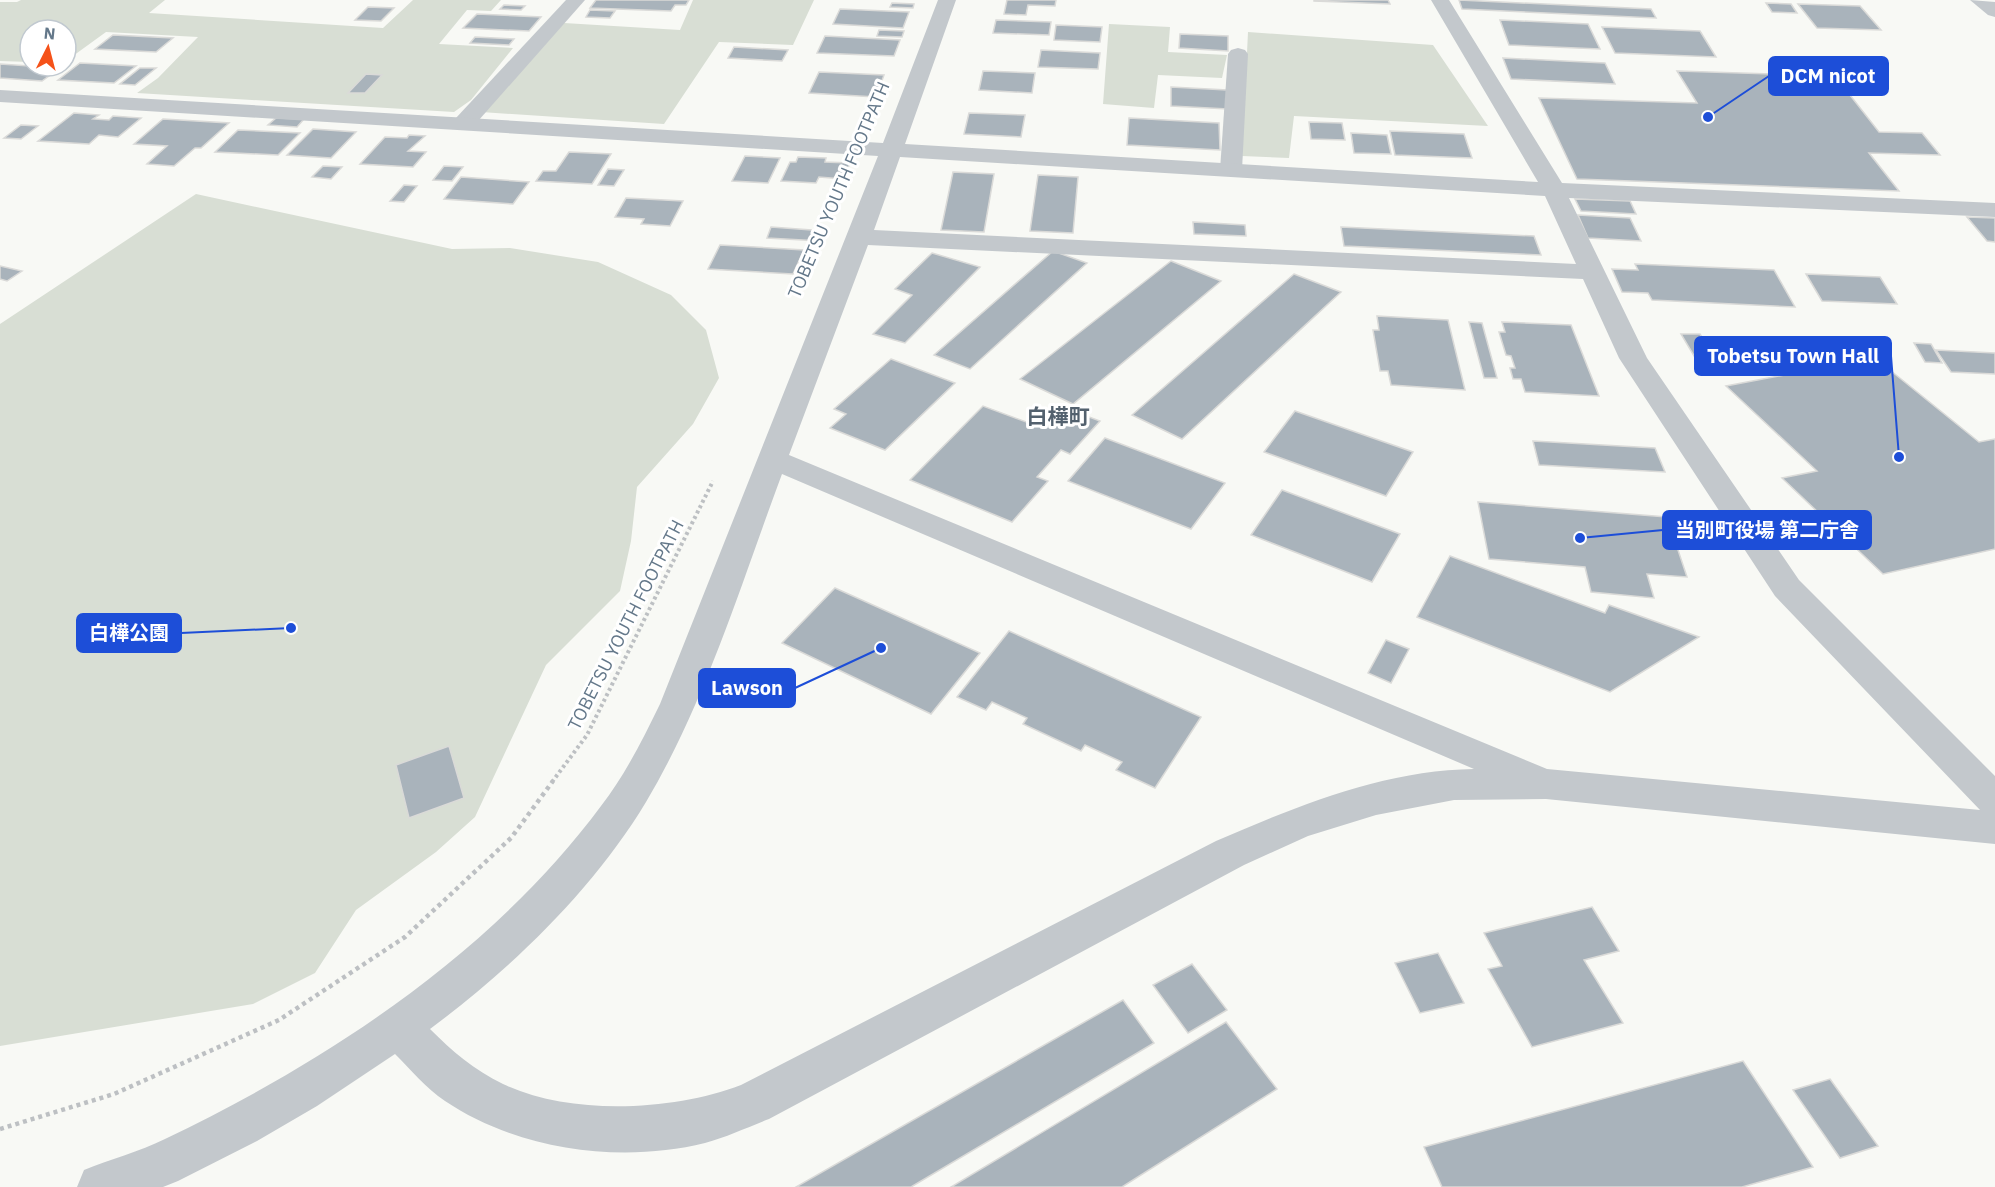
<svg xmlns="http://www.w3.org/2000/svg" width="1995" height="1187" viewBox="0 0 1995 1187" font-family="'IBM Plex Sans','Noto Sans JP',sans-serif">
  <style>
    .green { fill: #d8ded4 }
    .building { fill: #a9b3bb; stroke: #dadad8; stroke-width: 1.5 }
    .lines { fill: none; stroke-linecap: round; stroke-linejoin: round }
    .path-far1 { stroke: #bdc0c3; stroke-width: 4; stroke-dasharray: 3 3; stroke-linecap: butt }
    .path { stroke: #bdc0c3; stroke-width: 4.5; stroke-dasharray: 4 4; stroke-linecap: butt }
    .service { fill: #c3c8cc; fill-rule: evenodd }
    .minor { fill: #c3c8cc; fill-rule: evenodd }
    .labels { text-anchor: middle; stroke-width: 6; stroke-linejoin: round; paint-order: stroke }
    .street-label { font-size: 18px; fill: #64788a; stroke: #fff }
    .quarter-label { font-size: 21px; font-weight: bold; fill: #53616e; stroke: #fff }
    .leader { fill: none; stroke: #1d4ed8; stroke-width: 2 }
    .callout-dot { fill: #1d4ed8; stroke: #fff; stroke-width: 2 }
    .callout { fill: #1d4ed8; stroke: #1d4ed8; stroke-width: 2 }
    .callout-label { font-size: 20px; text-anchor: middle; font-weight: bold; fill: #fff }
  </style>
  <rect width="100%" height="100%" fill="#f8f9f5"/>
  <g class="green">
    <polygon points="21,0 165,0 149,13 383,28 413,0 501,0 491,11 467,10 439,44 513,48 471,100 454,112 137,93 158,78 198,37 106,32 66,61 66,30 30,30 30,62 0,61 0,2 17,2"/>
    <polygon points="693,0 814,0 793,45 719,42 664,124 481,112 564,23 680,30"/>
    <polygon points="1109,24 1170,27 1168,52 1227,55 1222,78 1158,75 1154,108 1103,104"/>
    <polygon points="1248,32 1433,45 1488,126 1294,116 1289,158 1242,156"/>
    <polygon points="196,194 452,249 510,248 598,262 671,295 706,330 719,378 693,424 637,487 631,541 620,591 546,665 475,817 436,852 356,910 315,973 253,1004 0,1046 0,324"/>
  </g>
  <g class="building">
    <polygon points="596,0 689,0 686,5 675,5 671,11 590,8"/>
    <polygon points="1007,0 1056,0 1055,6 1028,5 1026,15 1004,14"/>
    <polygon points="1314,0 1388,0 1390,4 1314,1"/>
    <polygon points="1459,0 1651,9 1656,18 1462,9"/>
    <polygon points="892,3 914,4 913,8 890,7"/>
    <polygon points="1766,3 1791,4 1797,13 1772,12"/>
    <polygon points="1798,4 1860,6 1881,30 1817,28"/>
    <polygon points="504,5 525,6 521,10 500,9"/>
    <polygon points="368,7 394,8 381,21 355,20"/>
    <polygon points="840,9 909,12 903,28 833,24"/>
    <polygon points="590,10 615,11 610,18 586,17"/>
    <polygon points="477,14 541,17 529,31 463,28"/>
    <polygon points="996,20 1051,22 1049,35 993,33"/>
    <polygon points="1500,20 1588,24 1600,49 1509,45"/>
    <polygon points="1056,25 1102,27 1100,42 1054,40"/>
    <polygon points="1602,27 1700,31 1716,57 1615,53"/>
    <polygon points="879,30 904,31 902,37 877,36"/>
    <polygon points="1180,34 1228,36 1228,51 1179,48"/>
    <polygon points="113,35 173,38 156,52 95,49"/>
    <polygon points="825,36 900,40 894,56 817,53"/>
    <polygon points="475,37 514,39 509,45 470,43"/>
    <polygon points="734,47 788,50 782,61 728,58"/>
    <polygon points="1041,50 1100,53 1098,69 1038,67"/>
    <polygon points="1503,58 1605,63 1615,84 1511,79"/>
    <polygon points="80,63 136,66 114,83 58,80"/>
    <polygon points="0,64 60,68 42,81 0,78"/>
    <polygon points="140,68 156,68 135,85 120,84"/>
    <polygon points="983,71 1035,73 1032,93 979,90"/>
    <polygon points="1677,71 1835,76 1879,132 1922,133 1940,155 1869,153 1899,191 1577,179 1539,98 1697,103"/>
    <polygon points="819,72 884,75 876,97 809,93"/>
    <polygon points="366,74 382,75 365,93 348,93"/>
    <polygon points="1171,87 1227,90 1228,109 1171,106"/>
    <polygon points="74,113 99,115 93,119 109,120 113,116 141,118 118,137 99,135 89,144 38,141"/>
    <polygon points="969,113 1025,115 1021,137 964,134"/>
    <polygon points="276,118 304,119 297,127 268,125"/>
    <polygon points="1129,118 1219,123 1220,150 1127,145"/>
    <polygon points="163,119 229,123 201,148 195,148 174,166 147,164 167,146 134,144"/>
    <polygon points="1309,122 1342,123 1345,140 1311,139"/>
    <polygon points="21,125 38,126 21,139 4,138"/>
    <polygon points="313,129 356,132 331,158 287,155"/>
    <polygon points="238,130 300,133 278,155 215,152"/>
    <polygon points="1390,131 1464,134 1472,158 1395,155"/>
    <polygon points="1351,133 1387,135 1391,154 1354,153"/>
    <polygon points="409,135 425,136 408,151 426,152 413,167 360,164 385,137 407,138"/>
    <polygon points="569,152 611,154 592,184 536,181 543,171 556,171"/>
    <polygon points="745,156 780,158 768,183 732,181"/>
    <polygon points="798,157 826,158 825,162 850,163 844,179 819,177 816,183 781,181 790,162 796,162"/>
    <polygon points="323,166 342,167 331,179 312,177"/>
    <polygon points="444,166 463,167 452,181 433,180"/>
    <polygon points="608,169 624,170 614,186 598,185"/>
    <polygon points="953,172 994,174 984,232 941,230"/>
    <polygon points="1038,175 1078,177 1073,233 1030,231"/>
    <polygon points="461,177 529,182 513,204 444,199"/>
    <polygon points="404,185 417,186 404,202 390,201"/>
    <polygon points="626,198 683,201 670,226 641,224 644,219 615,217"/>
    <polygon points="1575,199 1630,201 1636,214 1581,211"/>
    <polygon points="1578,215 1630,218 1641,241 1588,238"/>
    <polygon points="1967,217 1995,218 1995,242 1987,241"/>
    <polygon points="1193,222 1245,225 1246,236 1194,234"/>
    <polygon points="771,227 825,231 821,241 767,238"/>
    <polygon points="1341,227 1534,236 1541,255 1344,246"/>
    <polygon points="720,245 804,250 793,274 708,269"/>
    <polygon points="1053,251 1087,263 970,369 934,355"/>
    <polygon points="932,253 980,267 905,343 873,334 912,295 895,289"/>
    <polygon points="1171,261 1221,281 1073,404 1020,379"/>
    <polygon points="1635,264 1774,270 1795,307 1652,300 1648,293 1622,292 1612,269 1638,270"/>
    <polygon points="0,266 22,271 7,281 0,279"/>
    <polygon points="1294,274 1341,292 1182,439 1132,415"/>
    <polygon points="1806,274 1880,277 1897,304 1822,301"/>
    <polygon points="1377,316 1448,320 1465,390 1391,385 1388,371 1380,371 1373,330 1379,330"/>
    <polygon points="1469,322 1482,323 1497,378 1484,378"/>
    <polygon points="1502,322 1571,325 1599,396 1525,392 1521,379 1513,379 1510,368 1515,368 1511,356 1506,355 1499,332 1505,332"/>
    <polygon points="1681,334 1700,334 1723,371 1703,371"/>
    <polygon points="1914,343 1931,344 1942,363 1925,362"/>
    <polygon points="1936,350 1995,353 1995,374 1951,372"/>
    <polygon points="1875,358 1979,442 1995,439 1995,549 1883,574 1782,478 1817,471 1726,386"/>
    <polygon points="891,359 955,383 885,450 830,428 846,414 834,409"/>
    <polygon points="1057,405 1100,421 1070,454 1061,450 1037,477 1048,481 1012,522 910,480 983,406 1037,426"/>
    <polygon points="1295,411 1413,452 1386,496 1264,452"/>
    <polygon points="1105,438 1225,483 1191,529 1068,481"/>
    <polygon points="1533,441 1655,448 1665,472 1539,465"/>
    <polygon points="1282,490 1400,534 1372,582 1251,535"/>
    <polygon points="1478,502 1667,517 1687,577 1647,574 1654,598 1591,592 1585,567 1489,559"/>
    <polygon points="1450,556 1605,613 1609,605 1699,637 1610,692 1417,617"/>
    <polygon points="835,588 980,653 931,714 782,643"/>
    <polygon points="1009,631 1201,717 1155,788 1116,770 1122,762 1085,745 1081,751 1023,724 1027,718 992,702 986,710 957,697"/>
    <polygon points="1386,640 1409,649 1391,683 1368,673"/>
    <polygon points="449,746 464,798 409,818 396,765"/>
    <polygon points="1592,907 1619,951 1584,960 1623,1023 1532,1047 1488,969 1502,966 1484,933"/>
    <polygon points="1438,953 1464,1003 1420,1013 1395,963"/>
    <polygon points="1192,964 1227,1010 1188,1033 1153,985"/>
    <polygon points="1123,1000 1154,1043 911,1187 796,1187"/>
    <polygon points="1226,1022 1277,1089 1122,1187 951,1187"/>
    <polygon points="1743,1061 1813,1167 1742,1187 1442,1187 1424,1147"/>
    <polygon points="1830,1079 1878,1146 1840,1158 1793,1090"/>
  </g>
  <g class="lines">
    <polyline class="path-far1" points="552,782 587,735 713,481"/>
    <polyline class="path" points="0,1129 114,1094 279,1020 405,937 511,838 553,781"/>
    <g class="service">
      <polygon points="566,0 585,0 471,129 455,129 452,124 455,119"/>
      <polygon points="1238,48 1245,50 1248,54 1242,170 1239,175 1223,175 1220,170 1228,54 1231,50"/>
    </g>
    <g class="minor">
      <path d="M938,0H956L905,144L1538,182L1431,0H1449L1562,183L1995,203V217L1569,198L1647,358L1799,580L1995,776V844L1546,799L1454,800L1376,815L1308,836L1244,865L769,1119C748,1127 727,1137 705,1143C620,1164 518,1150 445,1101C426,1088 411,1070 395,1054L317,1106L257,1141L178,1181L163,1187H77L84,1170C111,1159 139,1152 165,1139C328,1061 492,953 601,806C625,775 643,739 660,704L878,156L0,102V90L883,143ZM900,157L1545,196L1576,264L874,230ZM868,245L1583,279L1619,358L1775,596L1980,810L1547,769L789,455ZM782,474L1474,769C1385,770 1297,806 1216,841L741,1085C673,1111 570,1116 503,1084C474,1070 452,1051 430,1029C512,968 593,890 646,802C706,701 741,584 782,474Z"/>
      <polygon points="1970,0 1995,2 1995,17 1988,15"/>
    </g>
  </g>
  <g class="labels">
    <g class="street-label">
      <text transform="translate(839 190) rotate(-67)" y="6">TOBETSU YOUTH FOOTPATH</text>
      <text transform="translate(626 625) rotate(-63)" y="6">TOBETSU YOUTH FOOTPATH</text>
    </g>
    <g class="quarter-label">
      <text x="1058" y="424">白樺町</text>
    </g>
  </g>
  <path class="leader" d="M1708 117L1769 76M1899 457L1891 356M1580 538L1663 530M291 628L181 633M881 648L795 688"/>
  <g class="callout-dot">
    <circle cx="1708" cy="117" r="6"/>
    <circle cx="1899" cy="457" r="6"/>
    <circle cx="1580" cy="538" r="6"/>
    <circle cx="291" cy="628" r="6"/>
    <circle cx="881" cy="648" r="6"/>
  </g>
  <g class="callout">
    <rect x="1769" y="57" width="119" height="38" rx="6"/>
    <rect x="1695" y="337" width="196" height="38" rx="6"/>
    <rect x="1663" y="511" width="208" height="38" rx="6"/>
    <rect x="77" y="614" width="104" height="38" rx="6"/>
    <rect x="699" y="669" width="96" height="38" rx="6"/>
  </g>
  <g class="callout-label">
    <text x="1828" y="83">DCM nicot</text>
    <text x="1793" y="363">Tobetsu Town Hall</text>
    <text x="1767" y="537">当別町役場 第二庁舎</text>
    <text x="129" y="640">白樺公園</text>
    <text x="747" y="695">Lawson</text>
  </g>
  <g transform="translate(48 48) rotate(6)"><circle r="28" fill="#ffffff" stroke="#c1c9d0" stroke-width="1.5"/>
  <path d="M0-4.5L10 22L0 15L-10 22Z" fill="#f55219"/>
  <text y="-9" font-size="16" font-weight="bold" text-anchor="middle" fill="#64788a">N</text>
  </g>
</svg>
